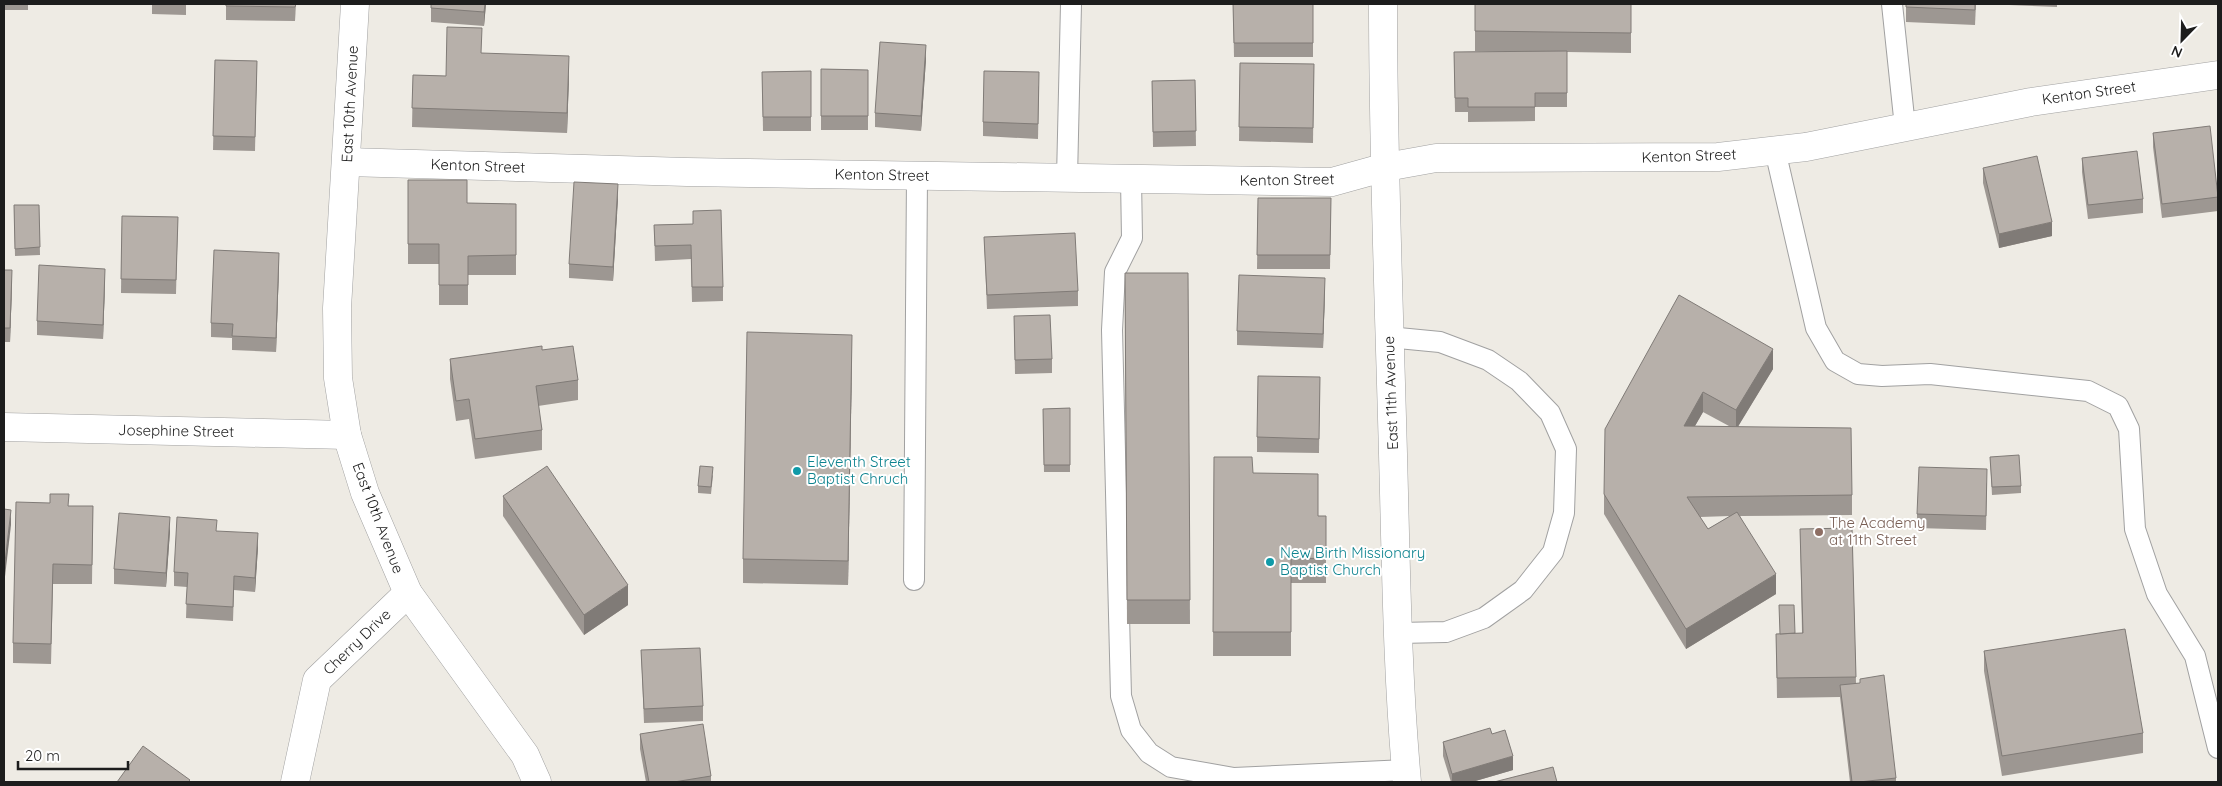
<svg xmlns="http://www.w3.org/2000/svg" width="2222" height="786" viewBox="0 0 2222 786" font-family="Quicksand,sans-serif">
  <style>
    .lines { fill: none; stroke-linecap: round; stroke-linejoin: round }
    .lane-casing { stroke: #a1a1a1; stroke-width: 22 }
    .street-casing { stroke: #a1a1a1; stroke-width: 29 }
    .lane { stroke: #fff; stroke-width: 20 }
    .street { stroke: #fff; stroke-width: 28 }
    .wall { fill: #9d9792; fill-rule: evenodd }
    .shaded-wall { fill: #807b77 }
    .building { fill: #b7b0aa; stroke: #807b77 }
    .culture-dot { fill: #0f9aa8; stroke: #fff; stroke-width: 2 }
    .education-dot { fill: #8d6e63; stroke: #fff; stroke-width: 2 }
    .labels { text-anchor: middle; stroke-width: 4; stroke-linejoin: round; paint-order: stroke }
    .street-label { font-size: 15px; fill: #1d1d1d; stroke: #fff }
    .culture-label { font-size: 15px; fill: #0d838f; stroke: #fff; text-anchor: start }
    .education-label { font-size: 15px; fill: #785e54; stroke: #fff; text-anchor: start }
  </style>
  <rect width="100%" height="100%" fill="#eeebe4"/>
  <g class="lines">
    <defs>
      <g id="lane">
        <polyline points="1892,4 1905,127"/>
        <polyline points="1775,150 1816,328 1835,361 1858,374 1882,376 1930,374 2088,391 2118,406 2129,429 2135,529 2157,594 2195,656 2218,748"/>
        <polyline points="1067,178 1071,4"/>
        <polyline points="1131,179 1132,238 1115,272 1112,330 1121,696 1131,730 1149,753 1171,767 1234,778 1406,770"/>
        <polyline points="1388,337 1440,342 1488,360 1519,381 1550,413 1566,449 1564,513 1553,552 1523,590 1484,618 1446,632 1399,633"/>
        <polyline points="914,580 917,176"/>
      </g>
      <g id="street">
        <polyline points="355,4 337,308 338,378 347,435 365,493 408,593 525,755 537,782"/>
        <path d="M1383,4C1383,154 1389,304 1393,454C1396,563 1397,673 1407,782"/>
        <polyline points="347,162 687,172 1332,182 1386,167 1436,158 1718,157 1806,147 2031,102 2218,75"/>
        <polyline points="4,427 347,435"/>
        <polyline points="295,782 317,680 408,593"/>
      </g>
    </defs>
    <use href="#lane" class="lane-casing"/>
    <use href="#street" class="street-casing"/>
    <use href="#lane" class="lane"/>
    <use href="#street" class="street"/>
  </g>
  <g class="wall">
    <rect x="4" y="4" width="24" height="6"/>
    <polygon points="152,4 186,4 186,15 152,14"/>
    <polygon points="226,4 296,4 295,21 226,20"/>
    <polygon points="486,4 484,26 431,22 431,8"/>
    <polygon points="1233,4 1313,4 1313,57 1234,57"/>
    <polygon points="1475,4 1631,4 1631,53 1567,52 1567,107 1535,107 1535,121 1468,122 1468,112 1455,112 1454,52 1521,51 1475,51"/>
    <polygon points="1906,4 1976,4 1975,25 1906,22"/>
    <polygon points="1984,4 2057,4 2057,7"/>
    <polygon points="482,53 569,76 567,133 412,127 413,75 446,76"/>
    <polygon points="926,59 921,131 875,127 875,113"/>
    <polygon points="215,60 257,61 255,151 213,150"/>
    <polygon points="1240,63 1314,64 1313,143 1239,141"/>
    <polygon points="821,69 868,70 868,130 821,130"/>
    <polygon points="811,71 811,131 763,131 762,72"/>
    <polygon points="1195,80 1196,146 1153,147 1152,81"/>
    <polygon points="1039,86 1038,139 983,136 983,122"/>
    <polygon points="2153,133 2218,194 2218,211 2162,218 2153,147"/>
    <polygon points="2082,158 2143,199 2143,213 2088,219 2082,172"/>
    <polygon points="1983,168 2052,236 1999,248 1983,183"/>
    <polygon points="408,180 467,203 516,204 516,275 468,275 468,305 439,305 439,264 408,264"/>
    <polygon points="618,198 613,281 569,278 569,264"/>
    <polygon points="1258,198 1331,198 1330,269 1257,269"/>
    <polygon points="14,205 39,205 40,255 15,256"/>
    <polygon points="122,216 178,217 176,294 121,293"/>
    <polygon points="693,224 723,287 723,301 692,302 691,259 655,261 654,225"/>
    <polygon points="984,237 1078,291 1078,306 987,309"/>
    <polygon points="279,267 276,352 232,350 232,338 211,337 211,323"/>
    <polygon points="4,270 12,285 10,342 4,342"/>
    <polygon points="1125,273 1188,273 1190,624 1127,624"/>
    <polygon points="105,283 103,339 37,335 37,321"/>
    <polygon points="1325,292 1323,348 1237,345 1237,331"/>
    <path d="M1679,295L1773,369L1738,426L1852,495V515L1740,516L1776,594L1686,649L1604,514V494ZM1703,412L1729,426H1695ZM1730,516L1708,529L1700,517Z"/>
    <polygon points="1014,316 1052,359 1052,373 1015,374"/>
    <polygon points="542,350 578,380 578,400 538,406 542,430 542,450 475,459 469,419 456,421 450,379 450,359"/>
    <polygon points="852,359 848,585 743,583 743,559"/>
    <polygon points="1320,377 1319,453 1257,452 1257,437"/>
    <polygon points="1070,408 1070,472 1044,472 1043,409"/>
    <polygon points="1214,457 1253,473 1318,516 1326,516 1326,583 1291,583 1291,656 1213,656"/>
    <polygon points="1990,457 2021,486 2021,493 1992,495"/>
    <polygon points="713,475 711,494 698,493 698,486"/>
    <polygon points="1987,483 1986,530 1917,528 1917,514"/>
    <polygon points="503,496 628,605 584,635 503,516"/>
    <polygon points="69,506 93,506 92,584 53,584 51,664 13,663 13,643"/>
    <polygon points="1852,528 1856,683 1896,778 1896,782 1850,782 1840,697 1777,698 1776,634 1802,633 1800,529"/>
    <polygon points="170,531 166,587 114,584 114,569"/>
    <polygon points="217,531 258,547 255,592 234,590 233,621 186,618 187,587 174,586 174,572"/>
    <polygon points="641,650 703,706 703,721 644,723"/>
    <polygon points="1984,651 2143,733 2143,753 2002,776 1984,671"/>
    <polygon points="640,734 711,776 711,782 646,782 640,749"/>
    <polygon points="1492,734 1513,770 1472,782 1451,782 1443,756 1443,742"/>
  </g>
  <g class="shaded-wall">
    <polygon points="485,4 486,4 484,26 484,12"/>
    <polygon points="926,45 926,59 921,131 921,116"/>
    <polygon points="569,56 569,76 567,133 567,113"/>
    <polygon points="618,184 618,198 613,281 613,267"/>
    <polygon points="2052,222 2052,236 1999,248 1999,234"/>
    <polygon points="279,253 279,267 276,352 276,338"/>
    <polygon points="105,269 105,283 103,339 103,325"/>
    <polygon points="12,270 12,285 10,342 10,328"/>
    <polygon points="1325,278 1325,292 1323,348 1323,334"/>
    <polygon points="852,335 852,359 848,585 848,561"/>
    <polygon points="1773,349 1773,369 1736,430 1736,410"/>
    <polygon points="1703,392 1703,412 1684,445 1684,426"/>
    <polygon points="11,510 11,525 4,585 4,571"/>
    <polygon points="170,517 170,531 166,587 166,573"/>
    <polygon points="258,533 258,547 255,592 255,578"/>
    <polygon points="1776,574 1776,594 1686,649 1686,629"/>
    <polygon points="628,585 628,605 584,635 584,615"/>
    <polygon points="1513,756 1513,770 1472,782 1452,782 1452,774"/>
  </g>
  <g class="building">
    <polygon points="226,4 296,4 295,7 226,6"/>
    <polygon points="431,4 485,4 484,12 431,8"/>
    <polygon points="1233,4 1313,4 1313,43 1234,43"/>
    <polygon points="1475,4 1631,4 1631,33 1475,31"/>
    <polygon points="1906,4 1975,4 1975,10 1906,7"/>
    <polygon points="447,27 482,28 481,53 569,56 567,113 412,108 413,75 446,76"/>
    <polygon points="880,42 926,45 921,116 875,113"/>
    <polygon points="1567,51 1567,93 1535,93 1535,107 1468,107 1468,98 1455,98 1454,52"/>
    <polygon points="215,60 257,61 255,137 213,136"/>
    <polygon points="1240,63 1314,64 1313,128 1239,127"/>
    <polygon points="821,69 868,70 868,116 821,116"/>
    <polygon points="811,71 811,117 763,117 762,72"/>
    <polygon points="984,71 1039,72 1038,124 983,122"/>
    <polygon points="1195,80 1196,131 1153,132 1152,81"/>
    <polygon points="2210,126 2218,197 2162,204 2153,133"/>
    <polygon points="2137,151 2143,199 2088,205 2082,158"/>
    <polygon points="2037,156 2052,222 1999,234 1983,168"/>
    <polygon points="408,180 467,180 467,203 516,204 516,255 468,256 468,285 439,285 439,244 408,244"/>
    <polygon points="574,182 618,184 613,267 569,264"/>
    <polygon points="1258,198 1331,198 1330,255 1257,255"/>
    <polygon points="14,205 39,205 40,247 15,249"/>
    <polygon points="721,210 723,287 692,287 691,245 655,246 654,225 693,224 693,211"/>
    <polygon points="122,216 178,217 176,280 121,279"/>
    <polygon points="1075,233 1078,291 987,295 984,237"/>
    <polygon points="214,250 279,253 276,338 232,336 233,324 211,323"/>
    <polygon points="39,265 105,269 103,325 37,321"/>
    <polygon points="4,270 12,270 10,328 4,328"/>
    <polygon points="1125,273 1188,273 1190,600 1127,600"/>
    <polygon points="1239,275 1325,278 1323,334 1237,331"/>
    <polygon points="1679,295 1773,349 1736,410 1703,392 1684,426 1851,428 1852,495 1687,497 1708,529 1737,512 1776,574 1686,629 1604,494 1605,429"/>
    <polygon points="1050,315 1052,359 1015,360 1014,316"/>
    <polygon points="747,332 852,335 848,561 743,559"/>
    <polygon points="542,346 542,350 573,346 578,380 536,386 542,430 475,439 469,399 456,401 450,359"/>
    <polygon points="1258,376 1320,377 1319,439 1257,437"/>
    <polygon points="1070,408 1070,465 1044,465 1043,409"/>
    <polygon points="2019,455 2021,486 1992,487 1990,457"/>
    <polygon points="1214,457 1252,457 1253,473 1318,474 1318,516 1326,516 1326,558 1291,559 1291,632 1213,632"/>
    <polygon points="547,466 628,585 584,615 503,496"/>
    <polygon points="700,466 713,467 711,487 698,486"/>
    <polygon points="1919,467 1987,469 1986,516 1917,514"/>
    <polygon points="50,494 69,494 68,506 93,506 92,565 53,564 51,644 13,643 16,502 50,503"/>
    <polygon points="4,509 11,510 4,571"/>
    <polygon points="119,513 170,517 166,573 114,569"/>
    <polygon points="177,517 217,520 216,531 258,533 255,578 234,576 233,607 186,604 188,573 174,572"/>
    <polygon points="1852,528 1856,677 1777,678 1776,634 1803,633 1800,529"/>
    <polygon points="1779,605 1794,605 1795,633 1780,634"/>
    <polygon points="2125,629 2143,733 2002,756 1984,651"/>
    <polygon points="700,648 703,706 644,709 641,650"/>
    <polygon points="1884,675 1896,778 1859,782 1852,782 1840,685 1860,683 1860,679"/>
    <polygon points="703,724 711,776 674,782 649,782 640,734"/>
    <polygon points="1490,728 1492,734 1505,730 1513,756 1452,774 1443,742"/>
    <polygon points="143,746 190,780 188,782 117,782"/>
    <polygon points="1553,767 1557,782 1494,782"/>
  </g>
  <g class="culture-dot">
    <circle cx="797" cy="471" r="5"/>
    <circle cx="1270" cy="562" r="5"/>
  </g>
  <circle class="education-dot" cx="1819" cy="532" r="5"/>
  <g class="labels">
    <g class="street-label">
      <text transform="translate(2089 93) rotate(-8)" y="5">Kenton Street</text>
      <text transform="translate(350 104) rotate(-87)" y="5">East 10th Avenue</text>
      <text transform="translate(1689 156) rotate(-2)" y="5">Kenton Street</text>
      <text transform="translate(478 166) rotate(2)" y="5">Kenton Street</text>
      <text transform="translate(882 175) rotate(1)" y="5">Kenton Street</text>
      <text transform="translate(1287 180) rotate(-1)" y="5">Kenton Street</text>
      <text transform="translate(1391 393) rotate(-92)" y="5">East 11th Avenue</text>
      <text transform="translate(176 431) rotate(1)" y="5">Josephine Street</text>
      <text transform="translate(378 518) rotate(69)" y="5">East 10th Avenue</text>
      <text transform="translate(357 642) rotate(-44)" y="5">Cherry Drive</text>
    </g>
    <g class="culture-label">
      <text x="807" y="467">Eleventh Street<tspan x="807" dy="17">Baptist Chruch</tspan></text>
      <text x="1280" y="558">New Birth Missionary<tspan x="1280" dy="17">Baptist Church</tspan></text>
    </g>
    <g class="education-label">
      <text x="1829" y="528">The Academy<tspan x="1829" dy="17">at 11th Street</tspan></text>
    </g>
  </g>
  <rect width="2222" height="786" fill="none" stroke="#1d1d1d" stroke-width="10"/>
  <g transform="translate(2182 40) rotate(203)" stroke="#ffffff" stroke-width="4" paint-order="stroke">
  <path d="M0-4L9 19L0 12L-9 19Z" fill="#1d1d1d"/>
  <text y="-8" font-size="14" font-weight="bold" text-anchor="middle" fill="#1d1d1d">N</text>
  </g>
  <path d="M18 761v8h110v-8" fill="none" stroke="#1d1d1d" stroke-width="2.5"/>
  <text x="25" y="761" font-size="15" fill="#1d1d1d" stroke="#ffffff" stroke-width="4" paint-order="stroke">20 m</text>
</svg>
